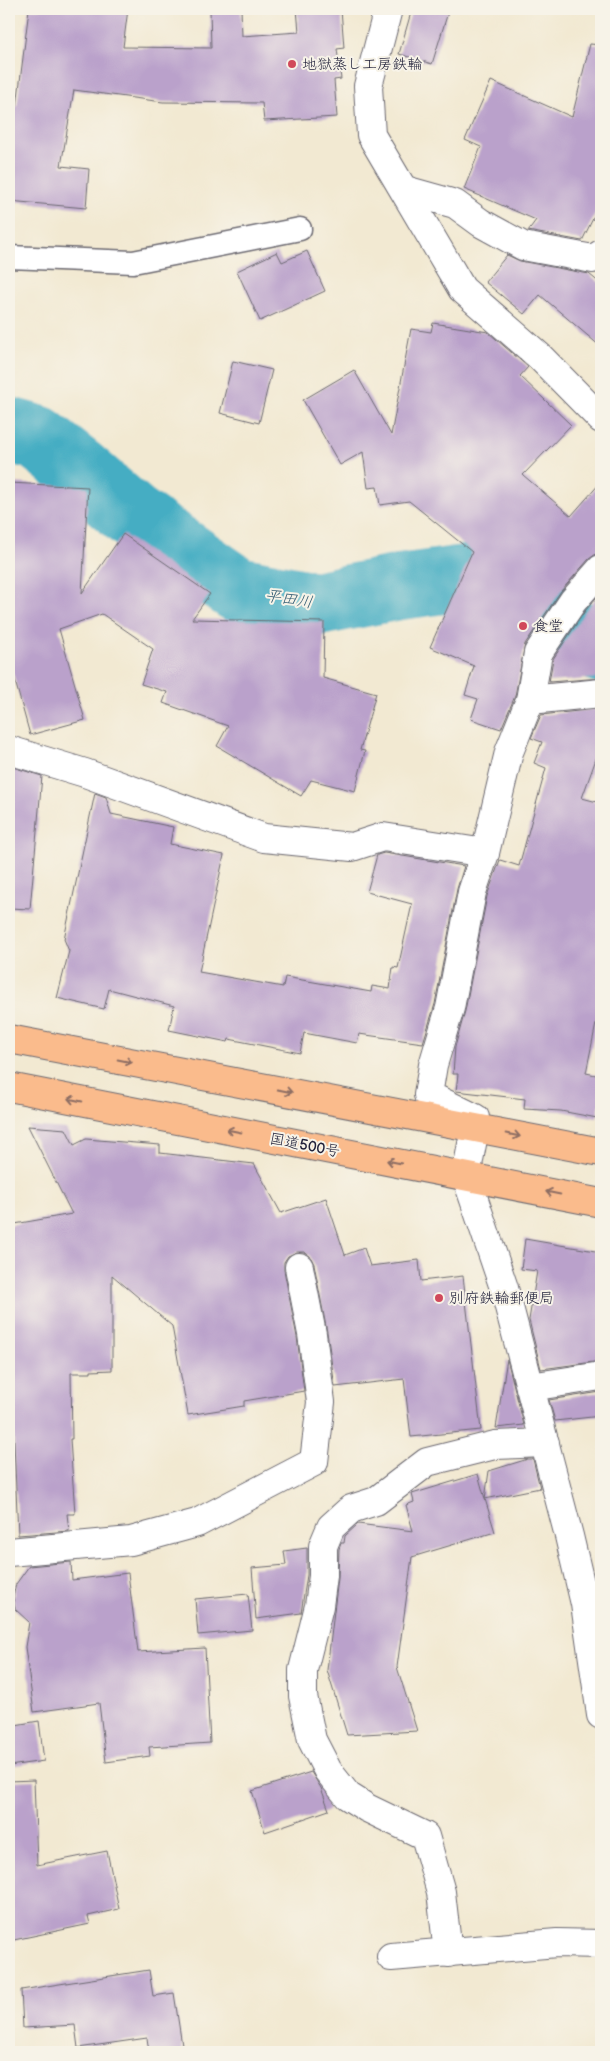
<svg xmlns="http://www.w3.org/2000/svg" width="610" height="2061" viewBox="0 0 610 2061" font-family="'Balsamiq Sans','Klee One',sans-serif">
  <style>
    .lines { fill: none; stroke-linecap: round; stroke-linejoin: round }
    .river { stroke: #44adc3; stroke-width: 66 }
    .building { fill: #baa1cb }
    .service-casing { stroke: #6b6870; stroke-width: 25 }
    .minor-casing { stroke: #6b6870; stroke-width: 30 }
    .trunk-casing { stroke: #6b6870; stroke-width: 30 }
    .service { stroke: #fff; stroke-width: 22 }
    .minor { stroke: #fff; stroke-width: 28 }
    .trunk { stroke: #fabb8c; stroke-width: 28 }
    .oneway { stroke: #8e6e64 }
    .poi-dot { fill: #d1495b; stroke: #f7f3e8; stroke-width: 2 }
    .labels { text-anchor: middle; stroke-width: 4; stroke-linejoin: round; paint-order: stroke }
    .poi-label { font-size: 15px; fill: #22223b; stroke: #f7f3e8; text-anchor: start }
    .street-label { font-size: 15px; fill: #22223b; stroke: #f7f3e8 }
    .water-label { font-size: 16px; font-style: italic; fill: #305a71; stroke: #f7f3e8 }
  </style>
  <rect width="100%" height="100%" fill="#f7f3e8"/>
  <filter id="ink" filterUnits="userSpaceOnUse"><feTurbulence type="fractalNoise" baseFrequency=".02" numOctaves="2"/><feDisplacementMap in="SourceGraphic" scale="10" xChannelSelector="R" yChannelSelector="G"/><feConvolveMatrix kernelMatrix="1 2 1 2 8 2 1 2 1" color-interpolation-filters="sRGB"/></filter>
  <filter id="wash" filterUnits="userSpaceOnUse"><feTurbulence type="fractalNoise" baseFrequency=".0096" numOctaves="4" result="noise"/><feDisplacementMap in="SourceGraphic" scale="20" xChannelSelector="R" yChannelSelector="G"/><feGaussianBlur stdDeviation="1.12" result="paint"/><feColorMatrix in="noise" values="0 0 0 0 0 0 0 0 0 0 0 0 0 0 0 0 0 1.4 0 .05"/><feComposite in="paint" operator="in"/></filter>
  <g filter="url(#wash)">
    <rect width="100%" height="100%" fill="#f2e9d2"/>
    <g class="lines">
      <polyline class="river" points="9,430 38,438 81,472 133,517 237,589 314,604 400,587 465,578 531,601 601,650"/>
    </g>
    <g id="blocks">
      <g class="building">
        <polygon points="29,9 128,9 123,47 211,48 210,9 241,9 242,36 299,32 297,9 341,9 344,48 337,49 341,79 334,80 337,117 264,121 262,103 163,102 74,90 61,166 89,169 86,208 9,201 9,125 12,105 17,106"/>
        <polygon points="412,9 449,9 432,64 399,54"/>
        <polygon points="590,44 601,45 601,202 582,241 528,231 536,220 464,189 481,147 465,140 491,81 572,117"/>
        <polygon points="307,251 325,291 260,321 237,271 277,252 282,262"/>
        <polygon points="507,255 520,261 589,274 601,284 601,347 540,295 524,314 485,282"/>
        <polygon points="433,323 488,332 528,367 520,376 571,425 523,475 571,516 601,482 601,554 596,554 589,559 561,591 525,644 515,696 501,729 471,719 478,699 465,695 474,666 430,647 472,552 409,501 380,505 377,487 368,488 363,452 340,465 303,400 354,370 391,435 411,329 431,332"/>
        <polygon points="233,361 272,370 259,423 220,413"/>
        <polygon points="9,483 88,487 82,593 123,534 210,594 192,619 324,622 323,678 376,693 360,750 365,751 355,791 311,780 301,796 217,746 228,726 163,703 167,692 141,684 153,649 102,614 59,629 85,720 30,735 9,659"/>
        <polygon points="601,592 601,678 549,682 553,659 585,611"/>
        <polygon points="597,709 601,745 582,798 601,803 601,999 586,1073 601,1076 601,1099 597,1118 561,1111 524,1109 525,1099 456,1091 458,1074 453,1074 455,1047 465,1011 487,896 500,860 519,866 546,768 534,763 542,742 531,738 541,715"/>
        <polygon points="9,766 42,776 30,909 9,908"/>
        <polygon points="95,793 106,797 111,814 173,827 170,844 224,855 199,972 283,987 285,977 371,992 372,986 390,989 393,967 398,968 412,904 367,892 377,855 384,853 464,866 457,889 435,1004 423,1043 359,1034 357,1043 304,1033 300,1053 229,1039 228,1042 169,1030 174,1006 109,989 104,1009 57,998 69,951 64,939"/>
        <polygon points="28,1126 66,1129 74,1145 86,1139 160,1145 160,1153 254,1164 281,1213 326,1198 345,1255 364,1248 370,1266 419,1260 421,1281 463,1276 481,1430 411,1437 404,1379 335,1387 327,1332 314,1264 310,1256 304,1252 297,1252 288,1256 284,1262 284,1270 297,1337 304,1391 244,1401 244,1406 188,1415 172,1326 112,1275 112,1370 91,1371 91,1373 71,1373 72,1439 70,1439 75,1514 67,1514 69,1531 18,1535 13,1419 9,1419 9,1225 72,1214"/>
        <polygon points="525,1239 601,1252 601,1361 541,1369 529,1320 537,1271 521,1269"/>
        <polygon points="507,1359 524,1425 496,1428"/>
        <polygon points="601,1392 601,1416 555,1421 549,1400"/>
        <polygon points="528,1459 533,1459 540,1488 485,1499 495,1532 412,1557 397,1667 417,1731 347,1735 327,1670 338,1578 339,1549 341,1543 344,1543 345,1536 358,1524 413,1531 406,1505 414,1502 412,1494 478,1474 485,1499 489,1471"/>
        <polygon points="307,1548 307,1575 301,1613 256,1619 252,1568 286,1565 284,1551"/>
        <polygon points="71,1562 72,1580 128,1573 138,1652 205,1648 210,1743 149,1747 150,1756 106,1762 99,1703 34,1712 25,1647 29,1622 15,1609 13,1597 16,1584 29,1566"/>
        <polygon points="248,1594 252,1630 198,1635 195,1599"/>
        <polygon points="39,1721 44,1761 9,1766 9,1726"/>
        <polygon points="311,1772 321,1788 329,1810 265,1832 252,1791"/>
        <polygon points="34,1780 37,1865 107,1851 119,1909 88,1916 90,1924 9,1941 9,1781"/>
        <polygon points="149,1970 153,1996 174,1993 183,2052 149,2052 147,2038 78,2048 75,2025 23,2028 21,1990"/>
      </g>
    </g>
  </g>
  <g filter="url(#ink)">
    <use href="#blocks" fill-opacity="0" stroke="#6b6870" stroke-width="1"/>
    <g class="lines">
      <defs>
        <polyline id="service" points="9,257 133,262 300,229"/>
        <g id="minor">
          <polyline points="388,9 368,86 371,135 462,289 539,356 601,419"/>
          <polyline points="405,190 455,204 481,223 523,246 593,259 601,254"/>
          <polyline points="601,569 573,601 538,653 530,700 509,752 485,853 472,892 450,1008 433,1065 428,1095 475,1118 475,1128 466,1176 504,1288 569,1536 585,1604 601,1715"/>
          <polyline points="530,700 601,693"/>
          <polyline points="9,750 85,773 264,838 352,847 383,837 485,853"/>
          <polyline points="530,1387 601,1376"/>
          <polyline points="9,1552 131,1541 197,1523 314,1462 321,1402 312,1334 299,1267"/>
          <polyline points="448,1953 441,1892 425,1836 367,1808 348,1796 328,1771 312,1740 303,1696 303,1670 319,1606 323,1576 323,1546 331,1527 351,1509 376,1501 427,1462 495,1445 545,1443"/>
          <polyline points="391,1957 557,1943 601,1944"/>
        </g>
        <g id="trunk">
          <polyline points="9,1039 601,1152"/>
          <polyline points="9,1087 601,1203"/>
        </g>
      </defs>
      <use href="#service" class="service-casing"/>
      <use href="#minor" class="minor-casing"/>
      <use href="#trunk" class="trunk-casing"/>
      <use href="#service" class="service"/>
      <use href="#minor" class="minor"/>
      <use href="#trunk" class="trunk"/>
    </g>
    <defs><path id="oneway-shaft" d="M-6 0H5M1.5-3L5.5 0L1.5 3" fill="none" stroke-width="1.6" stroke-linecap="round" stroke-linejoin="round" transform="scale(1.25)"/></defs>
    <g class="oneway">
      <use href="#oneway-shaft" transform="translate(125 1061) rotate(11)"/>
      <use href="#oneway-shaft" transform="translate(285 1091) rotate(11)"/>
      <use href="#oneway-shaft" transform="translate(75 1100) rotate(-169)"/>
      <use href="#oneway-shaft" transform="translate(234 1131) rotate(-169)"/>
      <use href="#oneway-shaft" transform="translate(513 1135) rotate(11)"/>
      <use href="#oneway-shaft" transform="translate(394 1162) rotate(-169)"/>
      <use href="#oneway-shaft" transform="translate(553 1193) rotate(-169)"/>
    </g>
  </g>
  <g class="poi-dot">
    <circle cx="292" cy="64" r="5"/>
    <circle cx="523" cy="626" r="5"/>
    <circle cx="439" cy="1298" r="5"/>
  </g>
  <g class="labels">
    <g class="poi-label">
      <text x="302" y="69">地獄蒸し工房鉄輪</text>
      <text x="533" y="631">食堂</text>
      <text x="449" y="1303">別府鉄輪郵便局</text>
    </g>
    <g class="street-label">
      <text transform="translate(305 1145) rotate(11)" y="5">国道500号</text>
    </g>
    <g class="water-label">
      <text transform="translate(289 598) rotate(9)" y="6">平田川</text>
    </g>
  </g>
  <rect width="610" height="2061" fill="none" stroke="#f7f3e8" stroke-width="30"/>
</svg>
